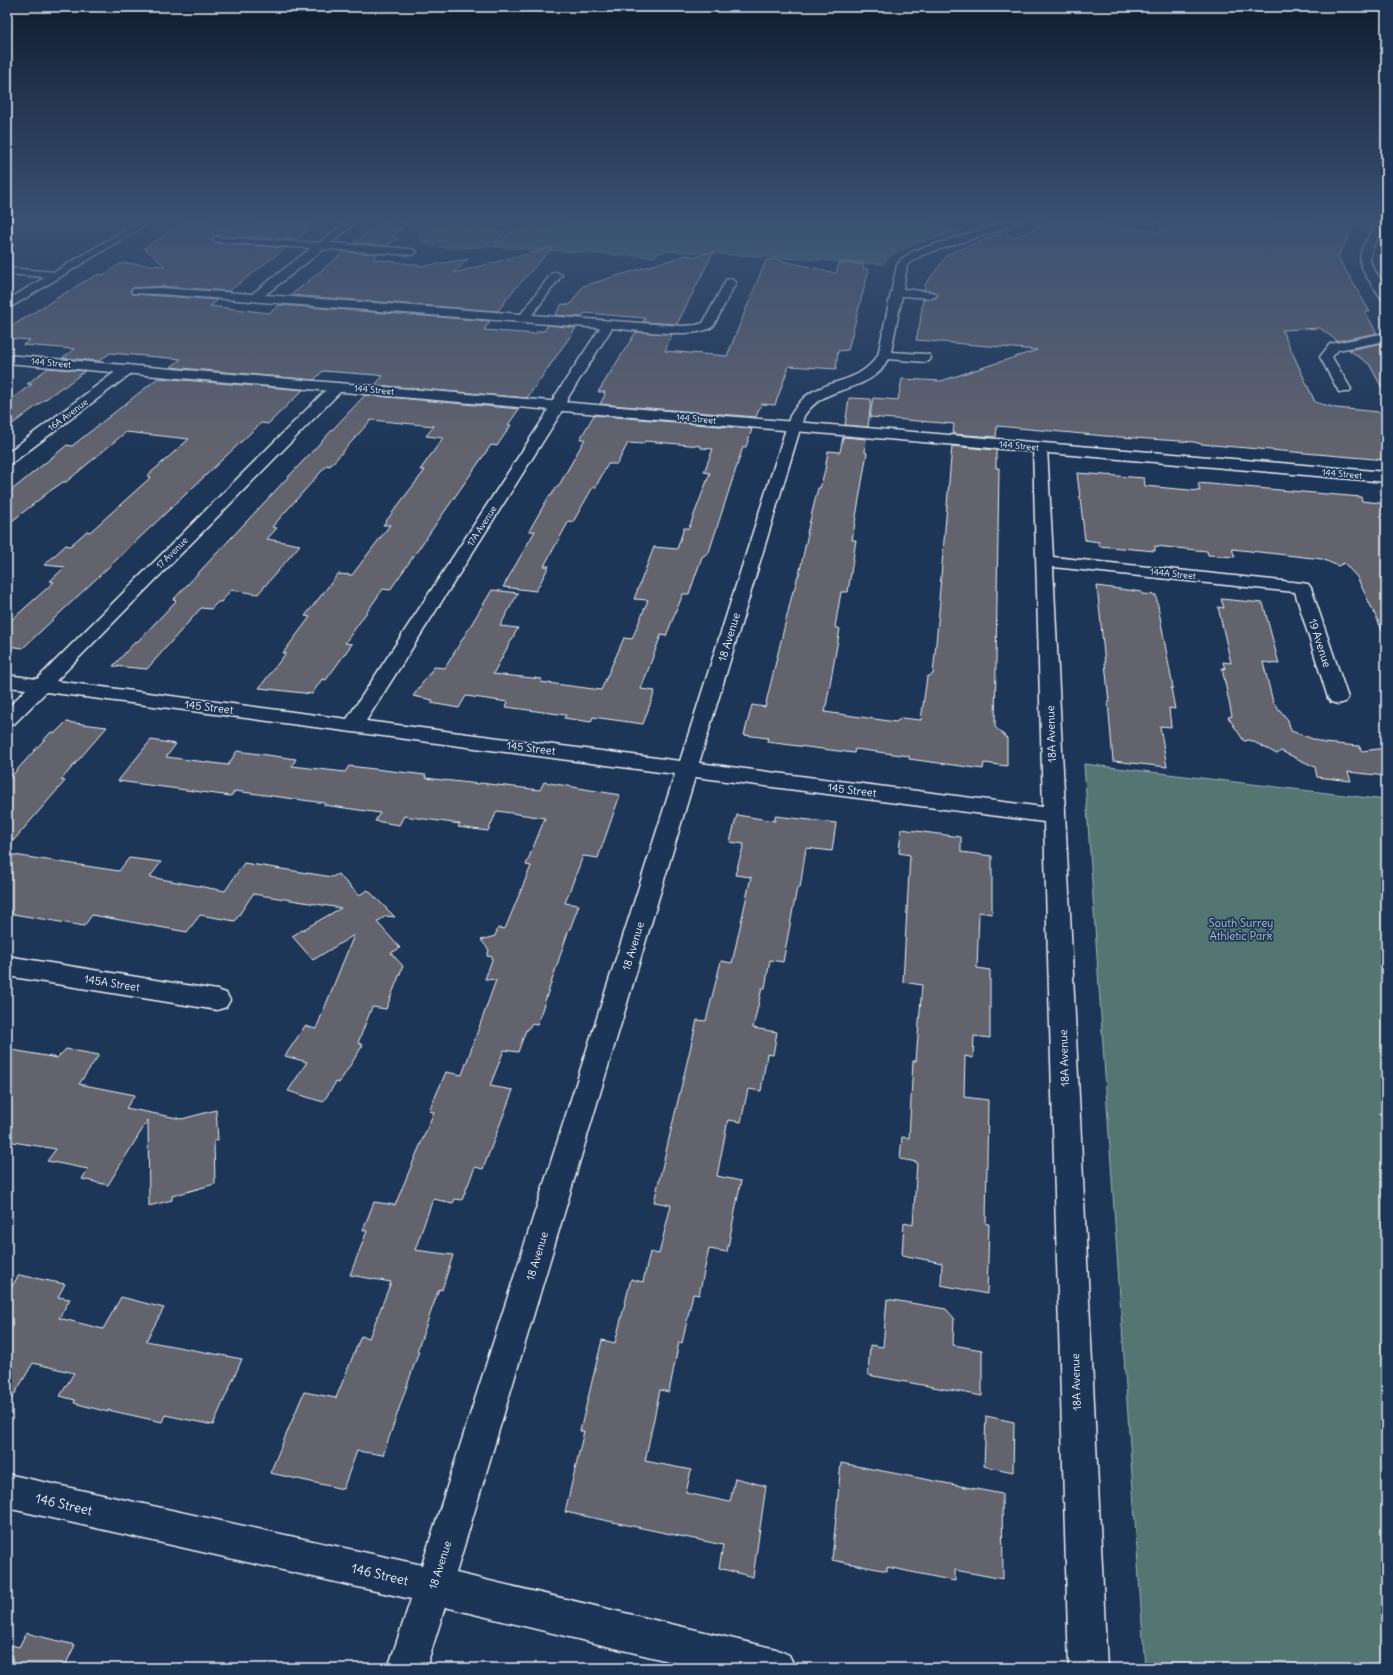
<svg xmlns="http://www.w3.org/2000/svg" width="1393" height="1675" viewBox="0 0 1393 1675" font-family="Delius,sans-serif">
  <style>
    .green { fill: #547472; stroke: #9eb2b5 }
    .building { fill: #64646d; stroke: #e8f1f8 }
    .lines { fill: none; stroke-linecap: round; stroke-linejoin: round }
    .minor-casing { stroke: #e8f1f8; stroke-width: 3 }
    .tertiary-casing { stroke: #e8f1f8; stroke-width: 3 }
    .secondary-casing { stroke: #e8f1f8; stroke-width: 3 }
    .minor { fill: #1d3557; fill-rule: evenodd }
    .tertiary { fill: #1d3557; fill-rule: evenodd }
    .secondary { fill: #1d3557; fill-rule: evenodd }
    .labels { text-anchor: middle; stroke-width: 3.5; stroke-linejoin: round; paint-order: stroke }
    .far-street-label { font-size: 9px; fill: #e8f1f8; stroke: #1d3557 }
    .street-label { font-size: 11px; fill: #e8f1f8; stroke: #1d3557 }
    .park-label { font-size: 11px; fill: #b4c5c9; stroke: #1d3557 }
    .near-street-label { font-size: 13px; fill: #e8f1f8; stroke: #1d3557 }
  </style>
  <rect width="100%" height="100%" fill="#1d3557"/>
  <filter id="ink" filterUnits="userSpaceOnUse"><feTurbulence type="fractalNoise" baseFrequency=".025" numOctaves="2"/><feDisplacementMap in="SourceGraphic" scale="8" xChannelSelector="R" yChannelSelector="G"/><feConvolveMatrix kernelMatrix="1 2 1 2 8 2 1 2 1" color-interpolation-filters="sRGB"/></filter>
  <g filter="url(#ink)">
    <g class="green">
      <path d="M583,221H927L958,231C937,238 895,245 883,264L673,251L658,253L655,257L495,247L510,232Z"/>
      <path d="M434,226L488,227L505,232L494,246C473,247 433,253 418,238Z"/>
      <polygon points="1084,764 1386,800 1386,1668 1145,1668"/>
    </g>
    <g class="building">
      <polygon points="190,221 211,221 224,231 239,221 313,224 304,231 307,231 296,240 213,236 213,242 218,243 286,248 229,291 160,286 133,288 130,291 132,294 218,300 210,306 269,313 280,305 490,321 484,330 535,334 537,331 544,331 548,325 576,328 527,398 375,385 383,376 376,375 323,371 314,380 171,367 181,359 110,353 99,361 62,358 75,349 23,345 30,340 7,338 7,329 80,284 99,274 103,275 122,263 165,266 144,248 184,222"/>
      <polygon points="381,221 410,221 392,237 399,237 388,246 354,243"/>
      <polygon points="1051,221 1071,221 1165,232 1155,221 1356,221 1338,257 1370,312 1365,312 1377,333 1337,341 1320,328 1282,330 1315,402 1336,408 1380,412 1386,423 1386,460 1201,444 1194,442 1105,436 997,426 996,437 953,434 954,424 870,417 873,398 898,400 902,379 941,381 1037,350 916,340 920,323 923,299 935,298 938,295 935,292 924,290 925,285 948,254 1000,234 1013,238"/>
      <polygon points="553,247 512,292 498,311 291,295 344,252 378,254 373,259 425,266 468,259 454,273"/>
      <polygon points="714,251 677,324 643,322 645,318 585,313 582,317 555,315 562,304 570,305 583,286 687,255 695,257"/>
      <polygon points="774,259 836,273 839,263 864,264 863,269 869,269 848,350 838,351 836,369 789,366 775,405 761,404 756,417 600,404 605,395 604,394 605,392 598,392 636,332 672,334 665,351 727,356 766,260"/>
      <polygon points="1383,343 1386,349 1386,395 1369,364 1349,350"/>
      <polygon points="48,368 85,371 64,387 62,387 7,428 7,402 32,384 27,384"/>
      <polygon points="158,378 303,390 268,424 261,423 23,648 7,646 7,624 54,582 50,581 65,567 44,565 66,545 70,546 87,531 90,532 151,477 147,476 189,439 126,432 66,482 63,482 50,491 7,525 7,494 67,445 72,446"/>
      <polygon points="365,395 519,409 508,425 511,425 497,446 491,445 390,590 383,589 345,643 352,644 326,680 322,679 312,694 259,688 286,653 283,653 310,617 305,616 338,574 352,575 390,525 383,525 425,470 420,470 443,438 426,436 434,426 371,420 330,466 327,465 272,527 277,528 267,539 300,545 258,594 231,590 221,602 218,602 211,609 201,608 147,669 113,666 136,641 137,642 176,601 173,600"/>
      <polygon points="849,398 871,399 868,427 845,425"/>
      <polygon points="594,415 752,429 746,447 743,447 709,552 702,557 689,594 683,594 666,636 661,635 641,689 655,691 643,724 593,717 591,722 564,718 566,715 506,707 508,702 466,696 459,708 431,703 433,700 413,696 434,667 445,668 492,590 518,593 500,626 518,628 493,674 542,679 540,682 601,690 624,638 632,639 648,600 634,599 654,547 677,549 684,528 689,528 710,473 704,472 713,449 701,448 701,446 645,441 643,444 628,443 617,464 608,464 595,488 593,487 573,522 569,521 544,566 549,566 536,591 503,587 535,531 529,531 549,496 551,496 556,487 558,487 585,439 580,439"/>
      <polygon points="843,437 866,439 865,452 867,453 852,540 856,540 848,592 841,592 835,627 840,629 825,712 896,722 901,718 921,720 927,677 933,674 940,601 939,600 952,446 996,450 996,468 999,468 995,727 1007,738 1007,766 984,763 983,769 909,759 909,756 855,749 854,753 767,742 768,738 744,735 752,705 765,707 793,591 794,591 798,575 799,575 808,533 807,533 818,488 820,488 825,470 828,451 840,452"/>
      <polygon points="1077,473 1144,478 1145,486 1200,491 1198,483 1361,497 1362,501 1380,503 1386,515 1386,638 1357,577 1344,563 1338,566 1322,559 1232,549 1235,557 1208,555 1207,551 1155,546 1155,551 1121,548 1099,546 1099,542 1085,540"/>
      <polygon points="1097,586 1142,592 1142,594 1156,595 1173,688 1171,688 1175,709 1169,708 1171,727 1160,726 1167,767 1113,761 1108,702 1109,702"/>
      <polygon points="1221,599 1263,603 1279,664 1263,662 1273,702 1288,720 1291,731 1324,743 1359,746 1362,751 1386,748 1386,776 1348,772 1351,781 1317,777 1315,767 1281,751 1277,754 1250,740 1244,741 1228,717 1232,716 1222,668 1225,669 1223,662 1231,663 1218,607 1224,608"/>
      <polygon points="66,722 107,727 61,780 65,781 7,848 7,781 51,732 55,733"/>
      <polygon points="151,740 176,744 166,757 228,765 237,751 296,759 292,766 345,772 349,766 426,775 425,778 479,784 480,783 540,790 544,782 620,795 598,858 583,856 565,903 579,905 570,929 569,929 537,1025 531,1024 528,1030 526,1030 518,1052 504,1050 490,1086 513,1090 483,1169 475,1167 462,1200 455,1199 453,1203 433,1199 415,1250 453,1255 442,1290 439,1289 417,1351 419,1351 383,1455 357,1451 343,1489 270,1473 304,1392 336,1398 361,1336 369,1338 391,1282 350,1275 367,1231 363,1230 374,1202 395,1205 434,1112 429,1111 446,1072 462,1075 496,980 485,979 493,957 487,956 489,950 481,940 495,936 498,928 505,929 531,866 526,865 545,818 497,811 488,831 458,827 460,824 404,816 399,825 375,821 380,813 324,805 325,803 235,791 231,796 118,781"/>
      <polygon points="737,815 775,821 775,816 836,823 832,851 806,848 800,888 797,888 783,962 770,960 765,988 762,988 753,1028 777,1032 773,1055 767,1054 761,1091 748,1089 741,1122 728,1120 717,1176 741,1181 727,1252 709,1249 699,1295 693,1294 682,1343 679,1342 669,1392 660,1390 645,1461 691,1470 686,1493 730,1502 735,1478 766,1486 753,1577 719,1568 723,1545 565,1512 584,1431 580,1431 602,1340 615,1343 631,1279 643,1282 650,1252 659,1254 671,1205 654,1202 697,1020 706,1021 721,961 732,963 751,877 735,875 744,844 730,842"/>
      <polygon points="901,829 961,837 961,852 992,856 992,914 979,912 977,968 990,970 990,1038 974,1036 973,1058 965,1056 964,1097 988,1100 986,1224 989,1224 987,1294 941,1285 942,1263 902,1255 904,1223 913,1225 917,1162 900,1159 902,1137 909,1138 913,1061 916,1061 922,985 903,982 910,855 899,853"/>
      <polygon points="7,854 119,871 129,858 161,862 150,877 225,891 244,863 332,877 338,874 359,895 368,890 395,917 386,916 377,922 400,948 391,953 403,966 386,1009 372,1007 358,1043 363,1045 339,1083 336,1082 323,1102 288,1091 307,1062 285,1056 305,1026 316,1029 354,935 313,960 292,936 341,908 253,894 235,921 200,915 187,932 92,915 84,926 7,913"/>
      <polygon points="7,1049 57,1058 66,1049 99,1055 79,1084 135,1095 126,1108 182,1119 216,1110 218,1140 214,1141 215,1184 172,1196 172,1200 149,1206 148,1120 108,1185 82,1179 88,1169 47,1161 56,1149 7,1141"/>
      <polygon points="19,1275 65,1284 58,1297 70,1299 59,1318 103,1329 121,1297 164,1308 146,1341 242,1359 213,1425 165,1415 162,1422 108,1410 108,1412 74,1403 75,1400 60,1396 74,1373 33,1363 7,1407 7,1294"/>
      <polygon points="887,1299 946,1309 954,1318 953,1345 982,1350 982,1396 868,1375 870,1345 883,1347"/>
      <polygon points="986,1416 1014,1422 1013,1472 984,1466"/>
      <polygon points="841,1463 1002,1494 1003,1579 955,1570 955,1581 887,1567 887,1571 832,1560"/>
      <polygon points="26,1633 75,1645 64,1668 7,1668 7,1644 19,1647"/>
    </g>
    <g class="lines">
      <defs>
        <g id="minor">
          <path d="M347,221H358L331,243L412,249L417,252L412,255L324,249L265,295L521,314L552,273L556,272L562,275L532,315L682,326L696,325L703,323L726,280L730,279L736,282L714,325C703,340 631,330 612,328L569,396L559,416L366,721L680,761L790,416C797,405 804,395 816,390C841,378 861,380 878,355L897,265L901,259L914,251L1007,221H1022L1021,223L922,255L907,265L903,289L931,292L935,293L937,295L935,297L931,298L902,296L891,352L925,354L929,355L931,358L929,361L925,362L888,359C885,363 883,369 879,372C856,393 824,386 804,416L699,763L1043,807L1033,448L1035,445L1040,444L1045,445L1047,448L1053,557L1302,583L1308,584L1311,588L1348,698L1345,702L1338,704L1331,702L1328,698L1295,592L1053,567L1107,1668H1069L1044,822L695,777L456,1573L776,1649L789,1655L795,1668H697L445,1607L426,1668H388L411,1599L7,1508V1474L422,1565L675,774L46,692L14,724L7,726V709L26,689L7,687V675L37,679L332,384H342L344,387L342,390L56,681L347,719L545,416L555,396L600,328L160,294L133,293L131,291L133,289L160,288L252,294L311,248L218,242L214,241L213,239L214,237L319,243Z"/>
          <path d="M1380,221H1386C1386,234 1370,243 1370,258C1370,270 1382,277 1386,288C1387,291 1386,297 1386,300L1382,299C1356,262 1351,259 1380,221Z"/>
          <polygon points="7,268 57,272 63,275 57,278 7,274"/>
          <polygon points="1386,333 1386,341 1338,350 1332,357 1351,389 1349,392 1339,392 1320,357 1330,344"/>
          <polygon points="128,365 133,366 134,369 133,372 12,463 7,464 7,453 123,366"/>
          <polygon points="7,956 217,990 226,993 230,1000 226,1007 217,1010 7,976"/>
        </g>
        <polygon id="tertiary" points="7,355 1386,472 1386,482 7,363"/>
        <polygon id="secondary" points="140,221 152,221 11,307 7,309 7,300"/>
      </defs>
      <use href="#minor" class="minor-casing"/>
      <use href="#tertiary" class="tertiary-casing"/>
      <use href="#secondary" class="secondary-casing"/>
      <use href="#minor" class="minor"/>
      <use href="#tertiary" class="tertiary"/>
      <use href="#secondary" class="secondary"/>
    </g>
  </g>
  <linearGradient id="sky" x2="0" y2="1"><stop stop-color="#101d30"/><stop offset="0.48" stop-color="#3a5174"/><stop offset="1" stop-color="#3a5174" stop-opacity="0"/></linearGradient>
  <rect width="1393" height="456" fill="url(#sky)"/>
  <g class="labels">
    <g class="far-street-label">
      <text transform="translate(51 363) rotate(5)" y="3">144 Street</text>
      <text transform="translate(374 390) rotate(5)" y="3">144 Street</text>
      <text transform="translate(68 415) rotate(-37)" y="3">16A Avenue</text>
      <text transform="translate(696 419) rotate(5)" y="3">144 Street</text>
      <text transform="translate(1019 446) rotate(5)" y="3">144 Street</text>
      <text transform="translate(1342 474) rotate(5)" y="3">144 Street</text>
      <text transform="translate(482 526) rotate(-57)" y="3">17A Avenue</text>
      <text transform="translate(172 553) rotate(-45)" y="3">17 Avenue</text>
      <text transform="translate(1173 574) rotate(6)" y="3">144A Street</text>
    </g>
    <g class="street-label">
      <text transform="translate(729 637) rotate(-73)" y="4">18 Avenue</text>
      <text transform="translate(1320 643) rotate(72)" y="4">19 Avenue</text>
      <text transform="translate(209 707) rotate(7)" y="4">145 Street</text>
      <text transform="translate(1051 734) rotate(-92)" y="4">18A Avenue</text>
      <text transform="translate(531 748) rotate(7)" y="4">145 Street</text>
      <text transform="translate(852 790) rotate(7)" y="4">145 Street</text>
      <text transform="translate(633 946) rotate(-73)" y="4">18 Avenue</text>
      <text transform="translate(112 983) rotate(9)" y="4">145A Street</text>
      <text transform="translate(1064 1058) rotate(-92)" y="4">18A Avenue</text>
      <text transform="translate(537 1256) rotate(-73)" y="4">18 Avenue</text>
      <text transform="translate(1076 1382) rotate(-92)" y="4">18A Avenue</text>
      <text transform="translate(440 1565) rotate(-72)" y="4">18 Avenue</text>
    </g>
    <g class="park-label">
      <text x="1241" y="927">South Surrey<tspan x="1241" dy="13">Athletic Park</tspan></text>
    </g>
    <g class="near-street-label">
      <text transform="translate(64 1504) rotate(13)" y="5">146 Street</text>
      <text transform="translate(380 1574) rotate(13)" y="5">146 Street</text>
    </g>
  </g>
  <rect width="1393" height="1675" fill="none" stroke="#1d3557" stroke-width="24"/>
  <rect x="12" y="12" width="1369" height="1651" fill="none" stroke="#e8f1f8" stroke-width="1.5" filter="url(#ink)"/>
</svg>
